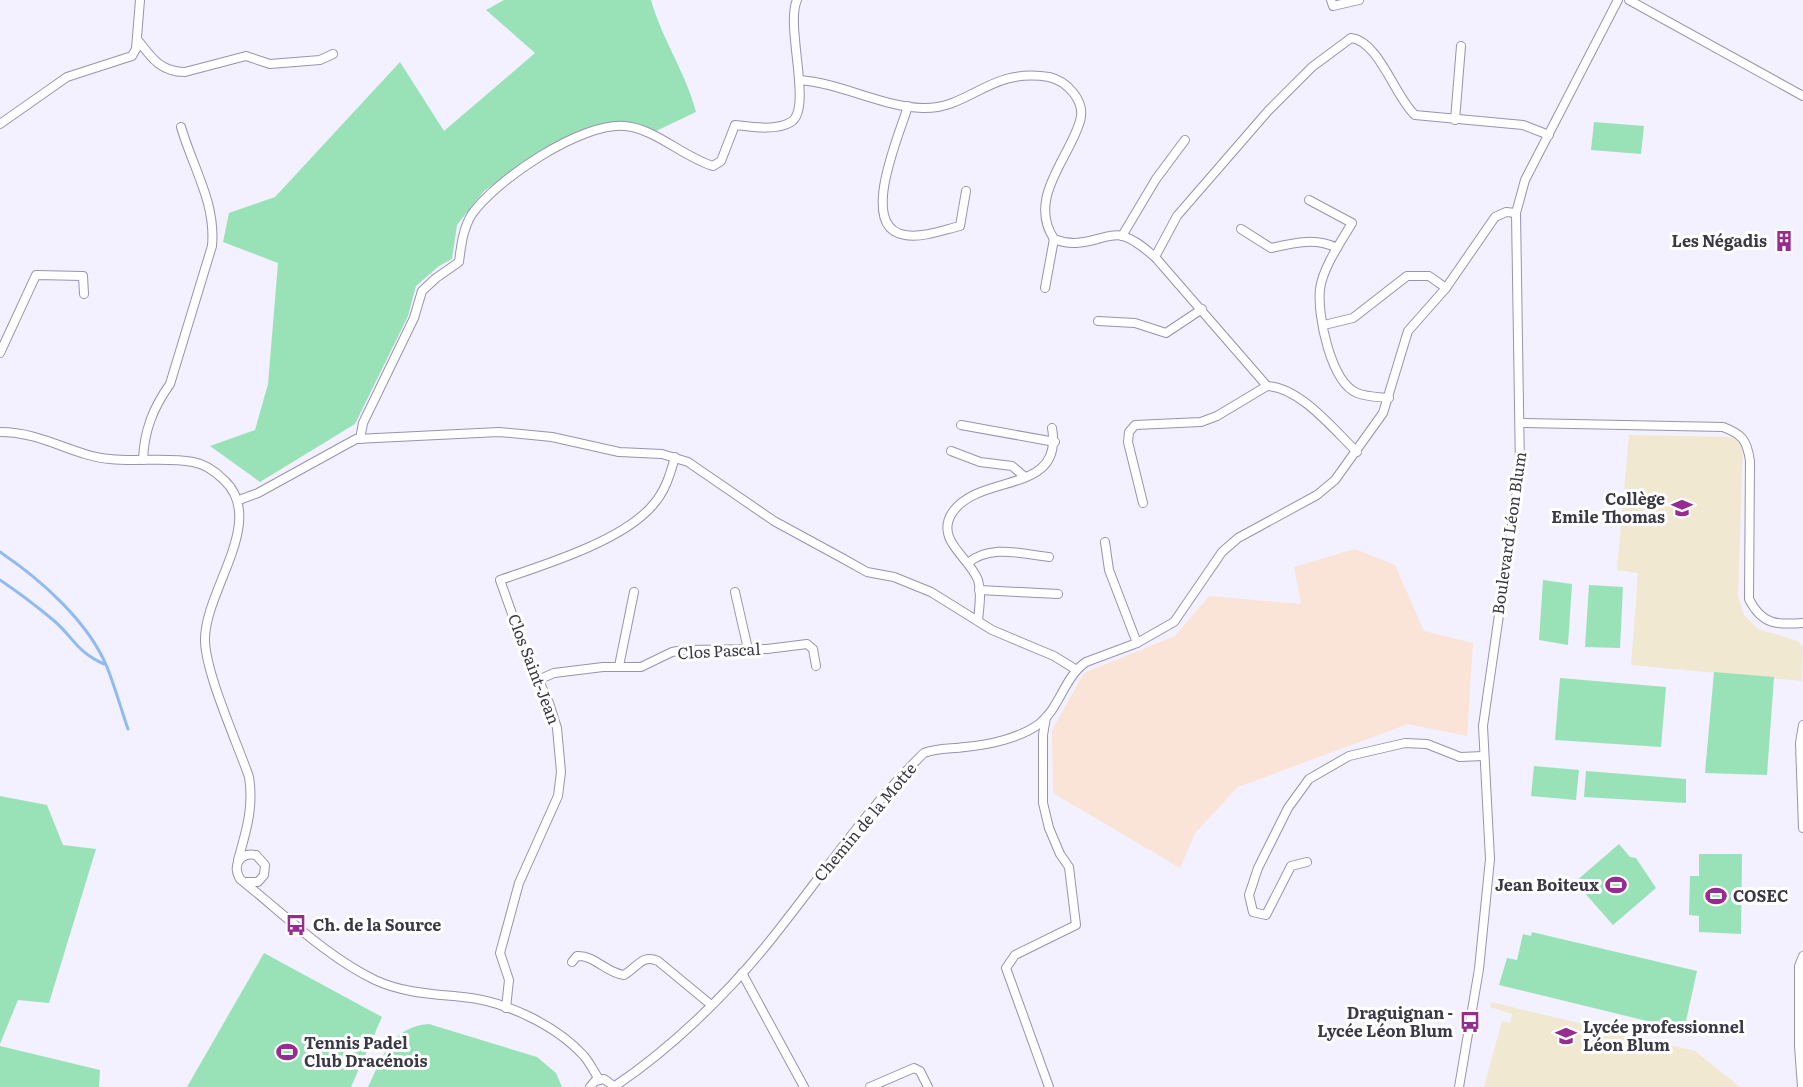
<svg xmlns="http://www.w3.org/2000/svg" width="1803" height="1087" viewBox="0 0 1803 1087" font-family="Literata,serif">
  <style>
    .industrial { fill: #fae3d7 }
    .education { fill: #f1e8d2 }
    .green { fill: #99e2b7 }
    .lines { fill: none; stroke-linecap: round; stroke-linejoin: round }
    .stream { stroke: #8fbbf3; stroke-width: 3 }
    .street-casing { stroke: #9892b3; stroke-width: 10 }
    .street { stroke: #fff; stroke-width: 8 }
    .labels { text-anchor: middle; stroke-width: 6; stroke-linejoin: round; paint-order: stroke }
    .poi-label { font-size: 16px; font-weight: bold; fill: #3b3946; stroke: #fff; text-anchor: end }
    .street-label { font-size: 16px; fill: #3b3946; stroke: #fff }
  </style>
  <rect width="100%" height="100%" fill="#f3f0ff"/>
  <polygon class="industrial" points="1355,549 1395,565 1424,631 1473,643 1467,736 1408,724 1238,787 1195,833 1180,868 1053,793 1052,730 1084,673 1175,636 1209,596 1301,604 1294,567"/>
  <g class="education">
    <polygon points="1629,435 1735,437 1743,446 1738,596 1744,615 1758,629 1798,641 1803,647 1802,681 1631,665 1638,573 1617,570"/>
    <polygon points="1491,1002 1695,1051 1740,1087 1484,1087 1502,1021 1510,1023 1512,1014 1490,1007"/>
  </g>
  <g class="green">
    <path d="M504,0H651C662,39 686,73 696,112L654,132L618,122L572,135L545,148L484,191L457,225L452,259L439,266L416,286L408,316L355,424L260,482L210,446L255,430L268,384L278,263L223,242L229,213L275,197L400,62L444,131L535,53L486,10Z"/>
    <polygon points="1594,122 1644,126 1641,154 1591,150"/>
    <polygon points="1543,580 1572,584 1568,645 1539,640"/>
    <polygon points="1589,585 1623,587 1620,648 1585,647"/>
    <polygon points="1714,672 1774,677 1767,775 1705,773"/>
    <polygon points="1560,678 1666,687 1661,747 1555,740"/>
    <polygon points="1534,766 1579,770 1576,800 1531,796"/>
    <polygon points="1586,771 1686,779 1686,803 1584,797"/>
    <polygon points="0,796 47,805 63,845 96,849 49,1003 18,1000 0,1044"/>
    <polygon points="1619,844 1630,857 1636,858 1656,888 1613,925 1575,882"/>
    <polygon points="1699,854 1742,854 1741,934 1699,932 1699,916 1689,915 1690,876 1699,876"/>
    <polygon points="1532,932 1697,971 1684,1030 1499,985 1507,958 1517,960 1523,934 1531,936"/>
    <polygon points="264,953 382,1017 351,1087 187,1087"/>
    <path d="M429,1024L537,1057L556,1073L562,1087H368C383,1056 391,1027 429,1024Z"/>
    <polygon points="0,1046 100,1070 99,1087 0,1087"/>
  </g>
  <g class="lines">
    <g class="stream">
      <path d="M0,552C40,579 88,621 107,667C115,687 121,709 128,729"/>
      <path d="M0,580C18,592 35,605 52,619C73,636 76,652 104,664"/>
    </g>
    <defs>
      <g id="street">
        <polyline points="1331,0 1333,6 1359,0"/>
        <polyline points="1629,0 1803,96"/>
        <path d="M137,39C151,57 160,72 185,72L246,56L270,64L320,60L333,54"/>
        <path d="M799,80C841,83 882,107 923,108C970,109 990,67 1049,77C1067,81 1086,101 1080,121C1069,159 1027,198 1054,239C1084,251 1105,231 1123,236C1136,240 1145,249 1155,257L1267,386C1300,387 1334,430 1357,452"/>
        <path d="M908,106C900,134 857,228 905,235C923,238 943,230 960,226L966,191"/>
        <polyline points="1455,120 1461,46"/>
        <polyline points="0,124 67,77 132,56 136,49 140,0"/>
        <path d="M1309,200L1352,223C1341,242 1323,267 1320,289C1317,316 1331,382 1357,393C1366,397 1380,397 1389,398"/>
        <path d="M1241,229L1271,248C1293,243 1316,237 1337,248"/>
        <polyline points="1122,236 1156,179 1185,140"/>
        <path d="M1155,257L1177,216L1268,111L1312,67L1351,38C1379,41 1395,97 1415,115L1523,125L1549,135"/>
        <polyline points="1045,288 1054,239"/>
        <polyline points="1098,321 1135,323 1166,333 1202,309"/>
        <polyline points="1324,325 1353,318 1407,276 1429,276 1446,288"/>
        <polyline points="0,353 36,275 83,276 84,294"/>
        <path d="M1521,423L1723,427C1742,434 1747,440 1750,461L1749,599C1762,625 1777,625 1803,623"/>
        <polyline points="961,425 1055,442"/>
        <path d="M0,432C43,432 73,456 110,459C137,462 166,457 193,462C205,464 215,471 224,480C268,521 203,592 205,642C207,677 237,742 249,777C254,807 246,832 238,860"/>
        <path d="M360,439L363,423L414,318L422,291L436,278L459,262C461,246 463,228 472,214C496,180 581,122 625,126C656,129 683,157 713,166L721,161L735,125C752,127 776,131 791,122C813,109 785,26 797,0"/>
        <polyline points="951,451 980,462 1012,466 1025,477"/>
        <path d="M143,460C144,431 153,408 170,384L212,246C216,203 193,168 181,127"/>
        <polyline points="239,500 258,493 356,439 499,432 552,437 619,452 662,454 688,462 774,521 842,558 867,572 894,577 931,592 992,630 1054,656 1075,669"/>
        <polyline points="1143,503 1128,442 1129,432 1135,425 1201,422 1217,416 1267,386"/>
        <polyline points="1105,542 1109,570 1137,643"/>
        <path d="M968,563C990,544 1022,554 1049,557"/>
        <polyline points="979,590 1058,594"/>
        <polyline points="735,592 748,649"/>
        <path d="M978,621C979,608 982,593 978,580C969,557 935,540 952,513C979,472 1064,496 1052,428"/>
        <polyline points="619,666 634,592"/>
        <polyline points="538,680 554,673 603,667 641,667 672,652 684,650 767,649 807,644 813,649 816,666"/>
        <polyline points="1046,717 1043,735 1043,803 1049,828 1060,854 1069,867 1076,925 1015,955 1006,968 1049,1087"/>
        <polyline points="1803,725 1800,743 1803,828"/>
        <polyline points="1307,862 1291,866 1266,915 1253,912 1249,895 1258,868 1288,808 1309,779 1349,756 1405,743 1427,744 1460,757 1483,756"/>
        <path d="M244,882H258L264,875L265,865L256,855C240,852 232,865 240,879C283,913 325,956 375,980C403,993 433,994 463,997C505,1001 556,1025 584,1056C590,1063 594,1072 599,1079"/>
        <path d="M572,962L577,956C595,955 606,973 624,975C638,967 642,954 658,961L710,1004"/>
        <polyline points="742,973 804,1087"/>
        <path d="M506,1008L509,980L500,953L519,883L558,796L561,772L557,728L549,703L525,650L500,580C544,565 622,541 652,506C665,492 670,475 675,457"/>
        <path d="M615,1086C669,1050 724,997 765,947C818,882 864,811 924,753C937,748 951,749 965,747C989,745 1020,738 1039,724C1060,708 1064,677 1086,662L1137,643L1174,622L1222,552L1238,538L1317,495L1335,480L1383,413L1408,331L1446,288L1495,217L1506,212L1516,213"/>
        <polyline points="590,1087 595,1081 604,1079 615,1087"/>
        <polyline points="870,1087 914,1068 920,1071 928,1087"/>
        <polyline points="1459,1087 1479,969 1490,859 1483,726 1520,469 1516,213 1525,180 1618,0"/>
        <polyline points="1802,1087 1799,1046 1799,966 1803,956"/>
      </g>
    </defs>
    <use href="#street" class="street-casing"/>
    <use href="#street" class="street"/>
  </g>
  <defs>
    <symbol id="building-bare" viewBox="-9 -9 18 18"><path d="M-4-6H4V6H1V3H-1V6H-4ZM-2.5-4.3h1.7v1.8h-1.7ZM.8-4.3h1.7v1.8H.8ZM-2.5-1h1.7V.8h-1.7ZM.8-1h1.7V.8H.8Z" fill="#962c8f" stroke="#fff" stroke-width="2.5" paint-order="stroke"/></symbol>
    <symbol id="school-bare" viewBox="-9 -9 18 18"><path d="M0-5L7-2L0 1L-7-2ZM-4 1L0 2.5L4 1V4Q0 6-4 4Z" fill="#962c8f" stroke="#fff" stroke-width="2.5" paint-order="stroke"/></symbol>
    <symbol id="stadium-bare" viewBox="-9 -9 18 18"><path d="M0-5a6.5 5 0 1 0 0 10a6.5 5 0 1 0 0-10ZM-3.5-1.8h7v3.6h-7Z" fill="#962c8f" stroke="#fff" stroke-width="2.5" paint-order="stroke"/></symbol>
    <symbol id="bus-bare" viewBox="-9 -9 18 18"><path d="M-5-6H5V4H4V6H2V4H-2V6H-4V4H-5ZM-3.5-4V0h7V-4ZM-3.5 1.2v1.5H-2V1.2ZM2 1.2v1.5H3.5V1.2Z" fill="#962c8f" stroke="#fff" stroke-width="2.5" paint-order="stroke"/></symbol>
  </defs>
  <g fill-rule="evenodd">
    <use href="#building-bare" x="1769" y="226" width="30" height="30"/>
    <use href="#school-bare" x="1667" y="493" width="30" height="30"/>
    <use href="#stadium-bare" x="1601" y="870" width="30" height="30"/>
    <use href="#stadium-bare" x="1701" y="881" width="30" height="30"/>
    <use href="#bus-bare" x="281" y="910" width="30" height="30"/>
    <use href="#bus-bare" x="1455" y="1007" width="30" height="30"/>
    <use href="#school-bare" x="1551" y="1021" width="30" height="30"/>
    <use href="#stadium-bare" x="272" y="1037" width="30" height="30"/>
  </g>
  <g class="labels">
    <g class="poi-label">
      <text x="1767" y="247">Les Négadis</text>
      <text x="1665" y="505">Collège<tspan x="1665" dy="18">Emile Thomas</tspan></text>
      <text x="1599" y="891">Jean Boiteux</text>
      <text x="1733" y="902" text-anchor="start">COSEC</text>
      <text x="313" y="931" text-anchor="start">Ch. de la Source</text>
      <text x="1453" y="1019">Draguignan -<tspan x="1453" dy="18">Lycée Léon Blum</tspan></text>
      <text x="1583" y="1033" text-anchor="start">Lycée professionnel<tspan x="1583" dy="18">Léon Blum</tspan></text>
      <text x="304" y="1049" text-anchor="start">Tennis Padel<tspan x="304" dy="18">Club Dracénois</tspan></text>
    </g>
    <g class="street-label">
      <text transform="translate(1509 533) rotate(-82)" y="6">Boulevard Léon Blum</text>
      <text transform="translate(719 651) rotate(-3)" y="6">Clos Pascal</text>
      <text transform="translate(534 669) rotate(69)" y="6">Clos Saint-Jean</text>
      <text transform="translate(865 822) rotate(-50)" y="6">Chemin de la Motte</text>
    </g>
  </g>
</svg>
